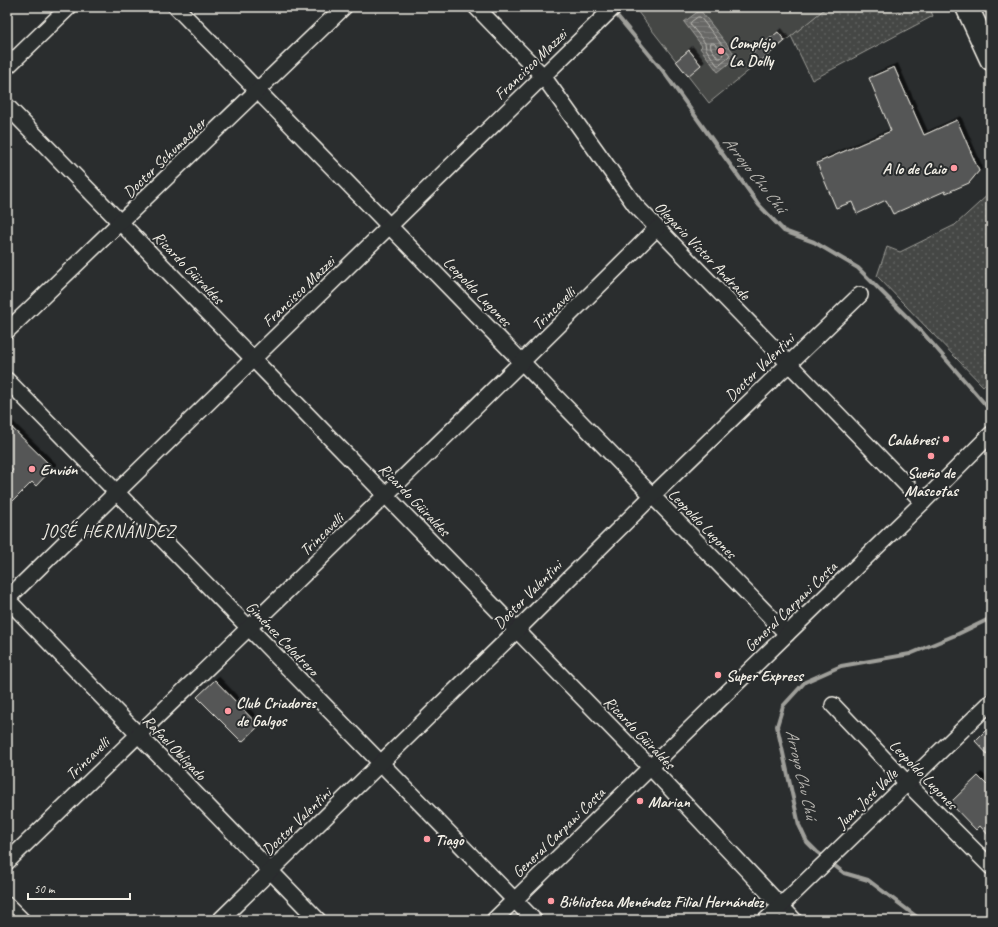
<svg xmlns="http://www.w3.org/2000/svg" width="998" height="927" viewBox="0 0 998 927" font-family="Caveat,sans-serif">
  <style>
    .grass { fill: url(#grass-dots); stroke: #9c9c96 }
    .garden { fill: #444645; stroke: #9c9c96 }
    .water { fill: url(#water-rules); stroke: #9f9f9a }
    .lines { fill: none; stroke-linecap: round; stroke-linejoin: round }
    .shore { stroke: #bcbab4; stroke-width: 1 }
    .stream { stroke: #9f9f9a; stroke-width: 4 }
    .building { fill: #555756; stroke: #f4f1e8; filter: url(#shadow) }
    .street-casing { stroke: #f4f1e8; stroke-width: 18 }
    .highway-casing { stroke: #f4f1e8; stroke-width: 25 }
    .street { stroke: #2a2d2e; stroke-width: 15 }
    .highway { stroke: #2a2d2e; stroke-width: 22 }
    .poi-dot { fill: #ff9aa2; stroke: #2a2d2e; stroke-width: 1.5 }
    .labels { text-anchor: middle; stroke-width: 4; stroke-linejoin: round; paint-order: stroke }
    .poi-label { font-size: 16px; font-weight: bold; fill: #f4f1e8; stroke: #2a2d2e; text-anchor: start }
    .street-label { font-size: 16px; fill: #f4f1e8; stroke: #2a2d2e }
    .water-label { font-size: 17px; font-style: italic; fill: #b5b3ae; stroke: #2a2d2e }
    .neighbourhood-label { font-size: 17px; letter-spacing: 1px; fill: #f4f1e8; stroke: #2a2d2e }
  </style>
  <defs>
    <pattern id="grass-dots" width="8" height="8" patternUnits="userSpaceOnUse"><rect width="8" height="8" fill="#444645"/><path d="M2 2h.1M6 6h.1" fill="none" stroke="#606160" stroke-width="1.8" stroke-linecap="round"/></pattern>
    <pattern id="water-rules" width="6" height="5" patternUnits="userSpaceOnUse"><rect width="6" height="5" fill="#676866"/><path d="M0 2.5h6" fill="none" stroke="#7d7e7c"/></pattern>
    <filter id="shadow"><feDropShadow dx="3.5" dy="-3.5" stdDeviation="0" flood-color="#0009"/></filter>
  </defs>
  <rect width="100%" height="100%" fill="#2a2d2e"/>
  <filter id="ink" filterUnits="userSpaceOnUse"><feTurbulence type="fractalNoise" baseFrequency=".025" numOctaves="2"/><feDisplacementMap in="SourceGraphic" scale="8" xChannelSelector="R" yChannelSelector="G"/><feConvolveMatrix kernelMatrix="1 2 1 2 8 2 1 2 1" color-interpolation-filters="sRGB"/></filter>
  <g filter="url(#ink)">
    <g class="grass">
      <polygon points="827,7 929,7 933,16 812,80 791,36"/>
      <polygon points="991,192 991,379 983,386 877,276 887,247 900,252 955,225"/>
    </g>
    <polygon class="garden" points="634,7 827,7 709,103"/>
    <polygon class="water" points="700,10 737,57 718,72 700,48 702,46 684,22"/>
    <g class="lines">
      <g class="shore">
        <polygon points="698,17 700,17 730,55 729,57 720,65 717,65 706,49 705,43 690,24 691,22"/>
        <polygon points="711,43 714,43 723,54 721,58 718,58 711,48"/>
      </g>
      <g class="stream">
        <polyline points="614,12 663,71 759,205 784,231 814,242 858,268 923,333 991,411"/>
        <polyline points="921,920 868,880 844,873 817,852 807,842 799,825 777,726 783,706 805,682 841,666 910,654 958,634 991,618"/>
      </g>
    </g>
    <g class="building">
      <polygon points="778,32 785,41 757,64 749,55"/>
      <polygon points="689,50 701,65 688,76 676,61"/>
      <polygon points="894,67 924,135 957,120 979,171 969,183 946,193 945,191 893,214 886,200 857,214 852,202 836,208 817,163 891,131 869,78"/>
      <polygon points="7,423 53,468 36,486 32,482 7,507 7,477 13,470 7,464"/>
      <polygon points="215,680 259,726 242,742 197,697"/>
      <polygon points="991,725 991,758 975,741"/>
      <polygon points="978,776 991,789 991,838 980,826 976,830 950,803"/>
    </g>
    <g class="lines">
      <defs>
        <g id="street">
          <polyline points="176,7 787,634"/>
          <polyline points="476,7 543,76 635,205 923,502"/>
          <polyline points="7,67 69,7"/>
          <polyline points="7,106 650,767 794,920"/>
          <polyline points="7,331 344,7"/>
          <polyline points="7,380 534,920"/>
          <polyline points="7,599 614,7"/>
          <polyline points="7,599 318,920"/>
          <polyline points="833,705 907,783 991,867"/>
          <path d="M7,862C224,651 443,442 657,228"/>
          <polyline points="7,905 22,920"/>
          <polyline points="220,920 517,630 652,496 860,295"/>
          <polyline points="494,920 787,634 923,502 991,434"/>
          <polyline points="766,920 991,702"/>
        </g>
        <polyline id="highway" points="967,7 991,59"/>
      </defs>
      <use href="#street" class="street-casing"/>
      <use href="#highway" class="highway-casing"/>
      <use href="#street" class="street"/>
      <use href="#highway" class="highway"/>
    </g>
  </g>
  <g class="poi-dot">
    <circle cx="721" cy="51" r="4"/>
    <circle cx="954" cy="168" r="4"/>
    <circle cx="946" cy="439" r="4"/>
    <circle cx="931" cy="456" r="4"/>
    <circle cx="32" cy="469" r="4"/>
    <circle cx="718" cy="675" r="4"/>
    <circle cx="228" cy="711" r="4"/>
    <circle cx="640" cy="801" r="4"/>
    <circle cx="427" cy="839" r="4"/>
    <circle cx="551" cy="901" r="4"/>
  </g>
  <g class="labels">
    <g class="poi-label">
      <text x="729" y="48">Complejo<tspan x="729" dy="18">La Dolly</tspan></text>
      <text x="946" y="174" text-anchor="end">A lo de Caio</text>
      <text x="938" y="445" text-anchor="end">Calabresi</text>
      <text x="40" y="475">Envión</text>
      <text x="931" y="478" text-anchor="middle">Sueño de<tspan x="931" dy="18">Mascotas</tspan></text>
      <text x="726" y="681">Super Express</text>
      <text x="236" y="708">Club Criadores<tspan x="236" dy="18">de Galgos</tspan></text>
      <text x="648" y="807">Marian</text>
      <text x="435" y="845">Tiago</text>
      <text x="559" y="907">Biblioteca Menéndez Filial Hernández</text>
    </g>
    <g class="street-label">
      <text transform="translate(530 64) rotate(-44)" y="6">Francisco Mazzei</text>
      <text transform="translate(164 157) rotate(-44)" y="6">Doctor Schumacher</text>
      <text transform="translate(703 250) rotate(46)" y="6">Olegario Víctor Andrade</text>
      <text transform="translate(189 267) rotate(46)" y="6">Ricardo Güiraldes</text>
      <text transform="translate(298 291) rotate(-44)" y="6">Francisco Mazzei</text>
      <text transform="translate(478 291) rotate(46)" y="6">Leopoldo Lugones</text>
      <text transform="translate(553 308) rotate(-45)" y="6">Trincavelli</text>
      <text transform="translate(759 367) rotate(-44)" y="6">Doctor Valentini</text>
      <text transform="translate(415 499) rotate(46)" y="6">Ricardo Güiraldes</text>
      <text transform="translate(703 523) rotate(46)" y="6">Leopoldo Lugones</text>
      <text transform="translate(321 534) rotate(-44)" y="6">Trincavelli</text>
      <text transform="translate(527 594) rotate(-45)" y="6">Doctor Valentini</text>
      <text transform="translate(790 606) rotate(-44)" y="6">General Carpani Costa</text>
      <text transform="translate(283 638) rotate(46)" y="6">Giménez Colodrero</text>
      <text transform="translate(640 732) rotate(46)" y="6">Ricardo Güiraldes</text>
      <text transform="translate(175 747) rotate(46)" y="6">Rafael Obligado</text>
      <text transform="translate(87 758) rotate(-44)" y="6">Trincavelli</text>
      <text transform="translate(924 774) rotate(46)" y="6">Leopoldo Lugones</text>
      <text transform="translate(866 798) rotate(-44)" y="6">Juan José Valle</text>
      <text transform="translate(296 821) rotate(-44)" y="6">Doctor Valentini</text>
      <text transform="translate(558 832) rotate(-44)" y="6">General Carpani Costa</text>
    </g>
    <g class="water-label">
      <text transform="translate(755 174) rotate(52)" y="6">Arroyo Chu Chú</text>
      <text transform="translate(802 774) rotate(77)" y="6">Arroyo Chu Chú</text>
    </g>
    <g class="neighbourhood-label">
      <text x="109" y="537">JOSÉ HERNÁNDEZ</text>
    </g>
  </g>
  <rect width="998" height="927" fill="none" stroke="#2a2d2e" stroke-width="24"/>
  <rect x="12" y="12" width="974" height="903" fill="none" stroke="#f4f1e8" stroke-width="1.5" filter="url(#ink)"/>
  <path d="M28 893v6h102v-6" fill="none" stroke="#f4f1e8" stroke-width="2"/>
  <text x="34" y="893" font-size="12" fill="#f4f1e8" stroke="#2a2d2e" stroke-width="3" paint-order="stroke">50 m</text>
</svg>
